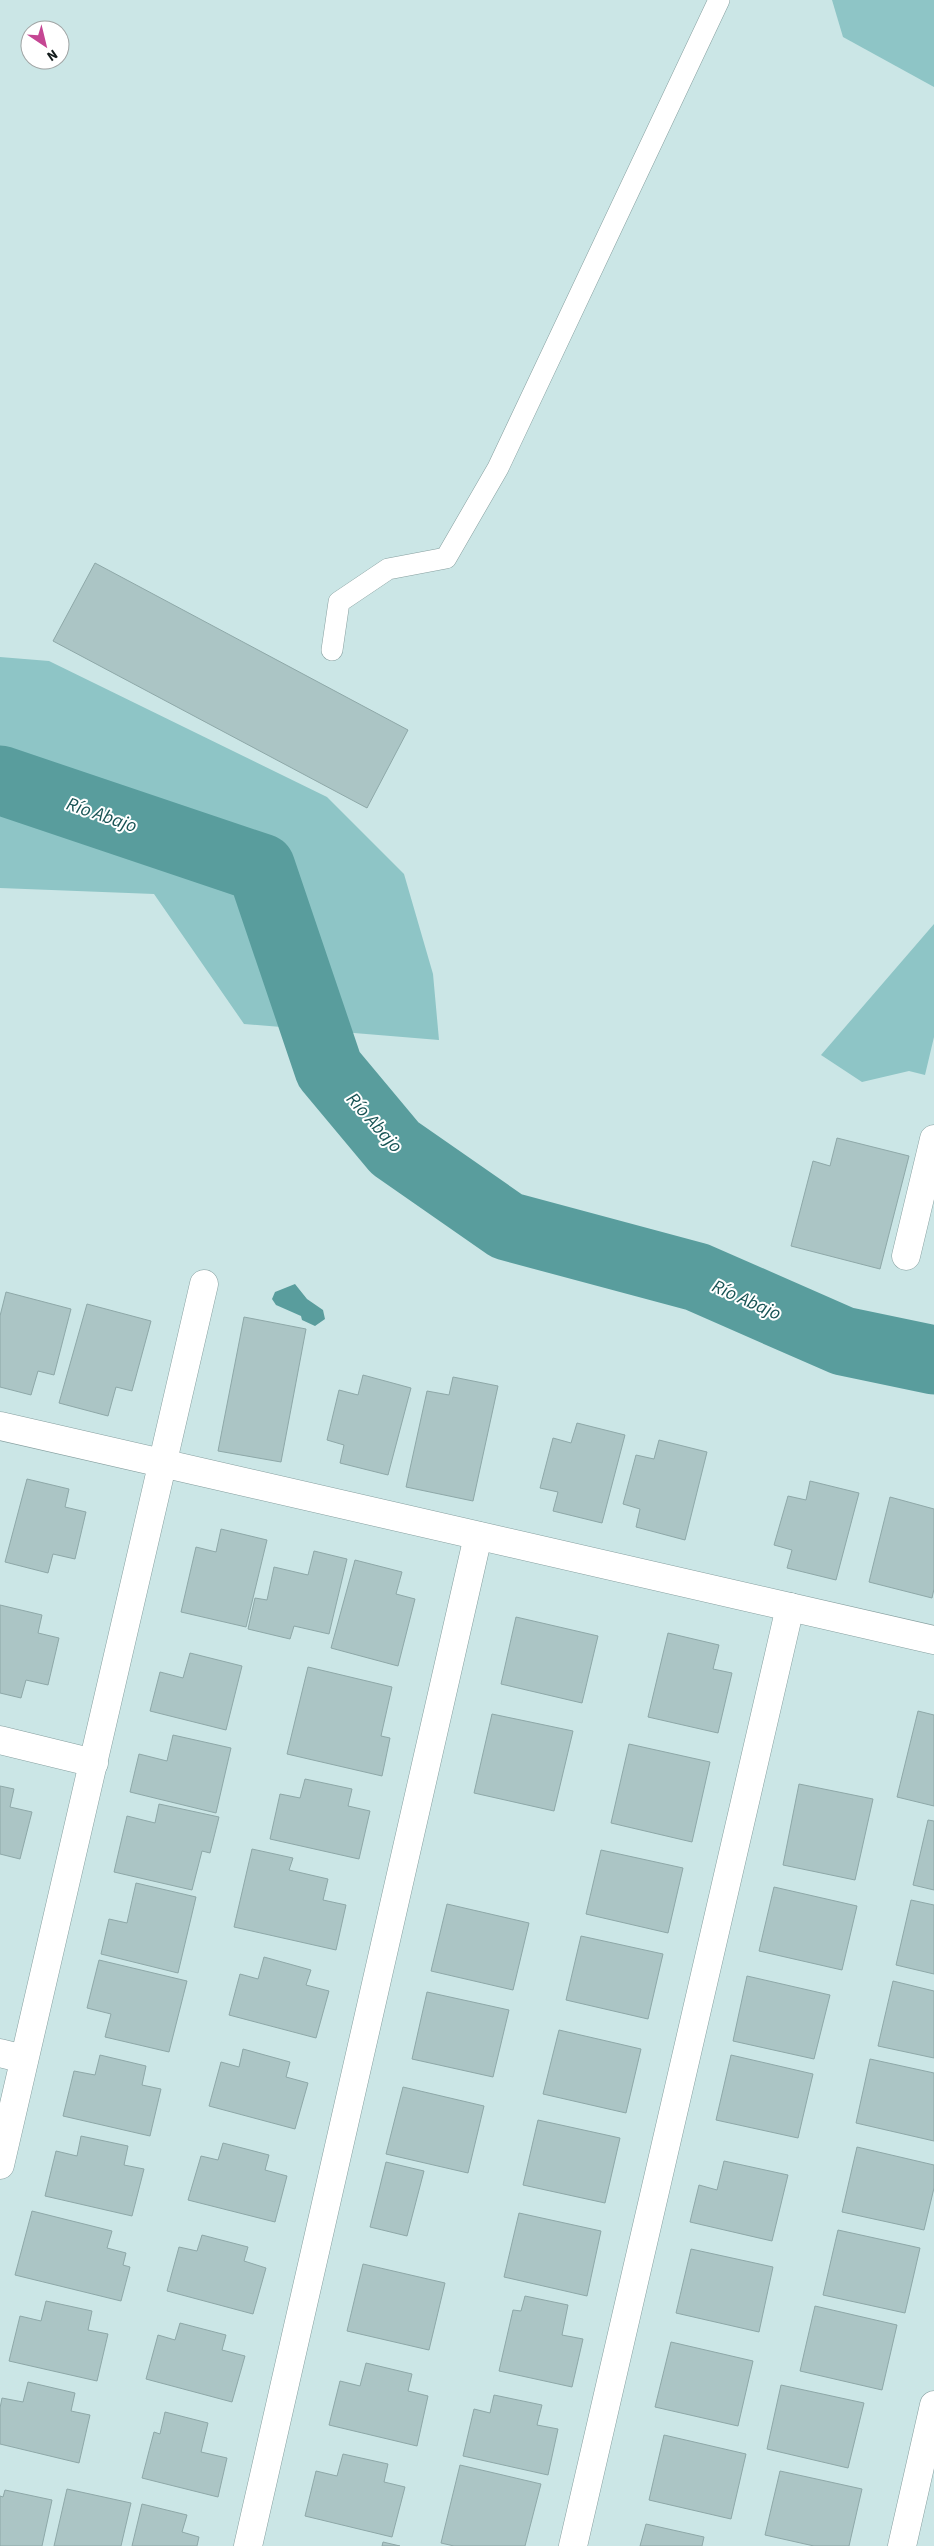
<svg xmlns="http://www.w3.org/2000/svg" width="934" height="2546" viewBox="0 0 934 2546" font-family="'Source Sans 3',sans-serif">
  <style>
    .green { fill: #8ec5c6 }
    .water { fill: #599d9d }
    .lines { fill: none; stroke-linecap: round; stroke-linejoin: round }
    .river { stroke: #599d9d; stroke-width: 69 }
    .building { fill: #abc5c5; stroke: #8ea8a8 }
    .lane-casing { stroke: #869f9f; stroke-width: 22 }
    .street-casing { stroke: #869f9f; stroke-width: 29 }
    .lane { stroke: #fff; stroke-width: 21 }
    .street { stroke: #fff; stroke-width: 28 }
    .labels { text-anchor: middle; stroke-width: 4; stroke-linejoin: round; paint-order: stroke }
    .water-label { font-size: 19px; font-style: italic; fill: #185455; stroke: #fff }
  </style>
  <rect width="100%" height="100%" fill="#cbe6e6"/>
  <g class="green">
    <polygon points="832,0 934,0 934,87 843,37"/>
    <polygon points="0,657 49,661 327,797 404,874 433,974 439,1040 244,1024 154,894 0,888"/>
    <polygon points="934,924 934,1037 925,1075 909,1071 862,1082 821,1055"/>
  </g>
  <polygon class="water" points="295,1284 307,1299 323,1310 325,1319 315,1326 302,1320 301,1316 276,1305 272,1299 275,1292"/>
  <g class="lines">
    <polyline class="river" points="0,780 261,868 329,1069 395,1148 507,1226 697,1277 843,1341 934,1360"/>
  </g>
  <g class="building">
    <polygon points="95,563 408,730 367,808 53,641"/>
    <polygon points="837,1138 909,1156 880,1269 791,1246 813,1161 830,1166"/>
    <polygon points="6,1292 71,1309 54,1375 38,1371 31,1395 0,1387 0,1316"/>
    <polygon points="87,1304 151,1321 132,1391 116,1387 108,1416 59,1403"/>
    <polygon points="244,1317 306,1329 281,1462 218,1451"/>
    <polygon points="363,1375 411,1388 388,1475 340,1463 344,1445 327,1440 339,1390 358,1395"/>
    <polygon points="453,1377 498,1386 473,1501 406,1487 427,1391 449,1395"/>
    <polygon points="577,1423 625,1435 602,1523 553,1511 558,1492 540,1488 553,1438 571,1443"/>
    <polygon points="659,1440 707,1452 685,1540 636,1527 640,1509 623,1504 636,1455 654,1459"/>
    <polygon points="27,1479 69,1489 65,1507 86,1512 75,1559 53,1554 48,1573 5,1562"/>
    <polygon points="810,1481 859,1493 836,1580 787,1568 792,1550 774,1545 788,1496 806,1500"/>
    <polygon points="890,1497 934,1509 934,1589 932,1598 869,1582"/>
    <polygon points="221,1529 267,1540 246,1627 181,1612 196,1547 216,1552"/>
    <polygon points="314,1551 347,1559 329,1634 294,1626 290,1639 248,1629 255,1598 267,1600 274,1567 308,1575"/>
    <polygon points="355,1560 402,1572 396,1594 415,1599 398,1666 331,1648"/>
    <polygon points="0,1605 42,1615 38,1633 59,1638 48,1685 26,1680 21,1698 0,1693"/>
    <polygon points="516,1617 598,1636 582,1703 501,1684"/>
    <polygon points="668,1633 719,1645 713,1669 732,1673 718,1733 648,1717"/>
    <polygon points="190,1653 242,1666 226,1730 150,1711 160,1672 183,1678"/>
    <polygon points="308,1667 392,1687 381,1736 390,1738 382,1776 287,1754"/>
    <polygon points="918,1711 934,1715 934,1806 897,1797"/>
    <polygon points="492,1714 573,1731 554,1811 474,1793"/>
    <polygon points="173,1735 231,1748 216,1813 130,1792 139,1754 167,1761"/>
    <polygon points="629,1744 710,1762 692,1842 611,1823"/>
    <polygon points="305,1779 352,1789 348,1806 370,1811 359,1859 270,1839 280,1794 300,1798"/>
    <polygon points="799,1784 873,1799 855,1880 783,1865"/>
    <polygon points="0,1786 14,1789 10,1807 32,1812 20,1859 0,1854"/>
    <polygon points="159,1804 219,1817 210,1853 202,1851 192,1890 114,1872 127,1816 155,1823"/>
    <polygon points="928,1820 934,1821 934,1890 913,1885"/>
    <polygon points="252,1849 293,1858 289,1870 328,1879 323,1900 346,1905 336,1950 234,1927"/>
    <polygon points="601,1850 683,1868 668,1933 586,1914"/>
    <polygon points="136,1883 196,1897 178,1973 101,1954 109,1919 127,1923"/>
    <polygon points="774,1887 857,1906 842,1970 759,1951"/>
    <polygon points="911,1900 934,1905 934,1974 896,1965"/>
    <polygon points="447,1904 529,1923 513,1990 431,1971"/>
    <polygon points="581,1936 663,1954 648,2019 566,2000"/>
    <polygon points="264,1957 311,1970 306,1985 329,1991 316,2038 229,2015 240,1974 258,1979"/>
    <polygon points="99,1960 187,1981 169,2052 105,2037 111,2014 87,2008"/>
    <polygon points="747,1976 830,1995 814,2059 733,2041"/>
    <polygon points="893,1981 934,1991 934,2058 878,2046"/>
    <polygon points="427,1992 509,2010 493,2077 412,2059"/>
    <polygon points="559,2030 641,2049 626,2113 543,2094"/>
    <polygon points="243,2049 290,2062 286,2077 308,2083 295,2129 209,2106 221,2062 239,2067"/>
    <polygon points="100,2055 146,2066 142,2085 161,2089 150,2136 63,2116 74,2071 95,2075"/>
    <polygon points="731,2055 813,2074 798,2138 716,2120"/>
    <polygon points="870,2059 934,2073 934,2141 856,2123"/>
    <polygon points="403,2087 484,2106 468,2173 386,2154"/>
    <polygon points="538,2120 620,2138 605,2203 523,2185"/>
    <polygon points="81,2136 128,2146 124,2165 144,2169 132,2216 45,2196 56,2151 77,2156"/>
    <polygon points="223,2143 269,2155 265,2170 287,2176 275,2222 188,2200 201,2156 218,2160"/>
    <polygon points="857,2147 934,2165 934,2188 924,2230 842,2212"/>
    <polygon points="724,2161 788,2175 772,2241 690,2222 699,2185 717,2190"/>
    <polygon points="386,2162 424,2171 407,2236 370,2227"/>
    <polygon points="32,2211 112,2231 107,2248 126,2253 123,2265 130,2267 121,2301 15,2275"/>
    <polygon points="519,2213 601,2231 587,2296 504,2277"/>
    <polygon points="838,2230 920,2248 905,2313 823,2295"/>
    <polygon points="202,2235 248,2247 244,2261 266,2268 253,2314 167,2291 179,2247 197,2251"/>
    <polygon points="691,2249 773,2267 759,2332 676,2313"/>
    <polygon points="363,2264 445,2283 429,2350 347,2331"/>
    <polygon points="525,2296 568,2305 562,2335 583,2339 572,2387 499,2371 513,2310 521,2311"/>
    <polygon points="46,2301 92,2311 88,2330 108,2334 97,2381 9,2361 20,2316 41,2321"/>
    <polygon points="815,2306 897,2325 882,2390 800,2371"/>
    <polygon points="180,2323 226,2335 222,2350 245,2356 232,2402 146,2379 158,2335 175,2340"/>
    <polygon points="671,2342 753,2361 738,2426 655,2407"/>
    <polygon points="366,2363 412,2374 408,2391 428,2396 417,2446 329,2425 340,2381 360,2386"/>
    <polygon points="28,2382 75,2393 71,2411 90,2415 79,2463 0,2444 0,2408 2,2398 23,2402"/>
    <polygon points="781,2385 864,2403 848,2468 767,2449"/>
    <polygon points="494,2395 542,2405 537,2425 558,2429 548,2475 463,2456 474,2409 490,2413"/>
    <polygon points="165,2412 208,2423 201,2452 227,2458 218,2497 142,2478 154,2432 160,2434"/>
    <polygon points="664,2435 746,2454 731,2519 649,2500"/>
    <polygon points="343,2454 388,2464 384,2482 405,2487 392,2537 305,2516 316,2471 337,2476"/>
    <polygon points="460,2465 541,2484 525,2546 454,2546 441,2543"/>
    <polygon points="780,2471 862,2489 849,2546 814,2546 765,2535"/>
    <polygon points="67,2489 131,2503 121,2546 54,2546"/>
    <polygon points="5,2490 52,2500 42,2546 0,2546 0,2496 3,2497"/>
    <polygon points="142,2504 187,2515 182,2532 199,2537 197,2546 132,2546"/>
    <polygon points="646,2524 704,2537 702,2546 640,2546"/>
    <polygon points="383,2542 400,2546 382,2546"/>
  </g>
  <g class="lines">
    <defs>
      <polyline id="lane" points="332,650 339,602 388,569 446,558 498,468 719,0"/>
      <g id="street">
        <polyline points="906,1256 934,1139"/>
        <polyline points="0,1426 934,1640"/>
        <polyline points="0,1740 94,1763"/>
        <polyline points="0,2053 24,2059"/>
        <polyline points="0,2165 204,1284"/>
        <polyline points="248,2546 478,1536"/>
        <polyline points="573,2546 790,1607"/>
        <polyline points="902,2546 934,2405"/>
      </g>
    </defs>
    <use href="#lane" class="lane-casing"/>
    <use href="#street" class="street-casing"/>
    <use href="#lane" class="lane"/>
    <use href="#street" class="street"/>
  </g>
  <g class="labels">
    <g class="water-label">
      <text transform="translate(102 814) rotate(19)" y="7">Río Abajo</text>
      <text transform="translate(375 1122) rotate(48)" y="7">Río Abajo</text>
      <text transform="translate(747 1299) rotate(24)" y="7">Río Abajo</text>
    </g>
  </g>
  <g transform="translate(45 45) rotate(145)"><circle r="24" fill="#ffffff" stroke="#a0a4a4"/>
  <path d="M0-4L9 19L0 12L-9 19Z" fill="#c54693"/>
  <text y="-8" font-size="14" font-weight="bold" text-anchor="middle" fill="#121b1b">N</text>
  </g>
</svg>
